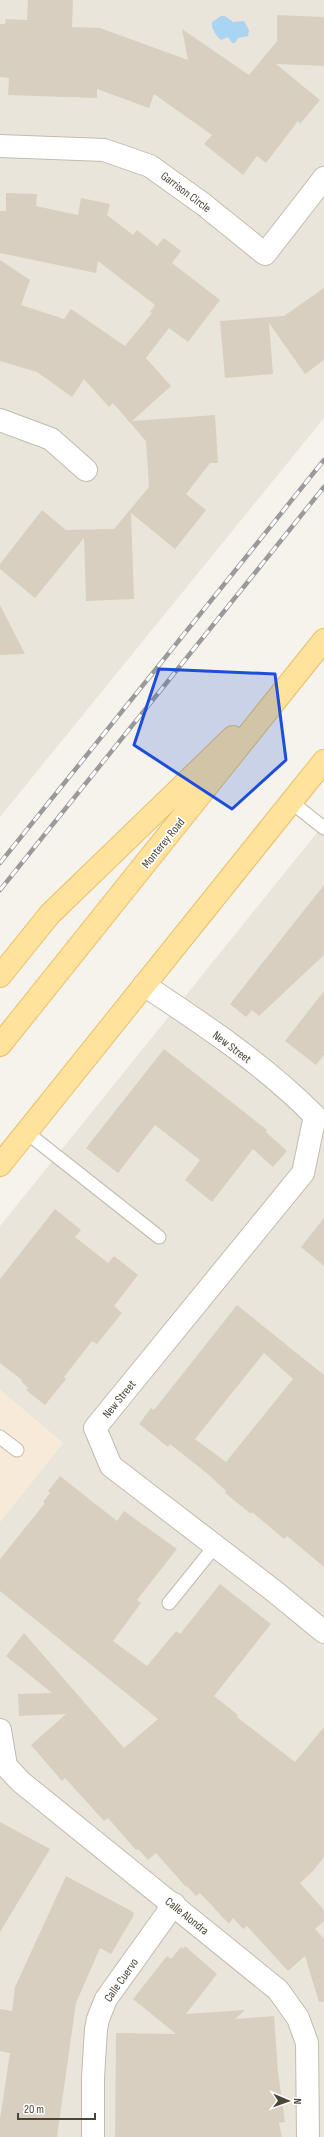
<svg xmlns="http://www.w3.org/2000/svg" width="324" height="2137" viewBox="0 0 324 2137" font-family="'Sofia Sans Condensed',sans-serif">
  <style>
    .residential { fill: #eae5da }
    .commercial { fill: #f7ead8 }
    .water { fill: #a9d4f2 }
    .building { fill: #d8cfc1; fill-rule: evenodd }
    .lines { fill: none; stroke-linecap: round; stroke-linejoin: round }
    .service-casing { stroke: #c2bbae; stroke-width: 15 }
    .minor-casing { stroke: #c2bbae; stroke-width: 24 }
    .primary-casing { stroke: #e6c16a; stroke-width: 24 }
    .service { stroke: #fff; stroke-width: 13 }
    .minor { stroke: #fff; stroke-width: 22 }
    .primary { stroke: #ffe39c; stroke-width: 22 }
    .rail-casing { stroke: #9a9a9a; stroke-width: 4.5 }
    .rail { stroke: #fff; stroke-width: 3; stroke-dasharray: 9; stroke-linecap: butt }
    .marked { fill: #1d4ed8; fill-opacity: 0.2; stroke: #1d4ed8; stroke-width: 3; stroke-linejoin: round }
    .labels { text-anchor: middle; stroke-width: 3.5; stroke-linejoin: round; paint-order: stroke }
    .street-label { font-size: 12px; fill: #4b4439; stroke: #fff }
  </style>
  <rect width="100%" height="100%" fill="#f6f3ec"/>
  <g class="residential">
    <polygon points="0,0 324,0 324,418 0,817"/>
    <polygon points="324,824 324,2137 0,2137 0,1522 63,1443 0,1390 0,1226"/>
  </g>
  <polygon class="commercial" points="0,1390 63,1443 0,1522"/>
  <path class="water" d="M221,16H225L233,22L244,21L249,30L248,36L238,38L235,43H232L228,37L221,40C216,36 211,28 212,22Z"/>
  <g class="building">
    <polygon points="28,0 73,0 72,27 100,28 188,60 182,29 249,75 277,41 277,15 324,17 324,66 276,64 320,100 300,124 298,121 266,163 257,156 243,175 204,144 212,135 154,94 149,108 97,89 97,98 8,95 9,78 0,77 0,24 5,24 6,19 27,20"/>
    <polygon points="6,193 37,194 36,206 78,215 81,198 110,204 107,215 133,235 137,230 157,246 164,238 181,251 172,263 220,300 188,342 169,328 146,358 171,386 132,421 215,415 218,463 210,463 186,494 206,510 175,549 131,513 134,599 86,601 84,538 35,598 0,569 0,564 42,510 66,530 114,529 149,487 146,441 113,403 109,407 84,379 72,397 37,372 0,361 0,260 30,280 21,305 64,319 71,309 125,346 152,313 150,312 155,305 98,261 96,273 0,253 0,211 6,211"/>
    <polygon points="324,288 324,360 305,374 269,323 273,374 225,378 220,321 284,316"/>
    <polygon points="0,605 25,654 0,655"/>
    <polygon points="324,885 324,955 259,1016 252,1010 246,1017 230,1004"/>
    <polygon points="324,991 324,1055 316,1065 285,1041"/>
    <polygon points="164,1049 267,1130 266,1132 287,1151 273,1167 253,1149 212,1202 185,1180 200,1160 155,1125 118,1173 86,1148"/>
    <polygon points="55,1209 81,1230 75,1237 108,1263 114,1256 138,1275 114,1306 122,1313 97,1344 92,1341 64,1377 66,1379 45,1405 26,1390 28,1388 21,1381 22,1380 0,1363 0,1279"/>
    <polygon points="324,1218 324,1266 301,1247"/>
    <path d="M237,1305L324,1375V1567L287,1536L284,1539L252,1512L251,1514L225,1493L226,1491L209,1475L170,1444L168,1447L139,1424L151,1408L154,1410ZM264,1353L293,1379L226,1462L195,1439Z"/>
    <polygon points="60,1476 117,1521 124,1511 177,1549 137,1600 141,1603 113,1641 147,1666 176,1631 180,1634 220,1584 271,1624 214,1696 238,1715 237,1717 295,1762 324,1727 324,1857 313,1871 300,1883 324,1910 324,1921 315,1929 324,1939 324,2002 319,2002 305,1956 288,1971 247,1926 243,1929 233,1918 229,1924 200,1893 196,1896 187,1886 186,1887 156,1853 148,1860 138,1849 136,1850 108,1818 104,1821 65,1778 62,1781 31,1745 66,1714 19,1716 18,1694 52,1693 6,1656 24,1633 124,1748 158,1719 0,1591 0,1559 45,1503 43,1502 50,1493 48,1491"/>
    <polygon points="0,1822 50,1849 0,1932"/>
    <polygon points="66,1876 133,1912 134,1915 111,1954 100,1948 76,2003 57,2137 0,2137 0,2119 10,2053 0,2051 0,2009 12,2011 15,1987"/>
    <polygon points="185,1946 217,1974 186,2014 245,2010 235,2019 274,2016 278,2072 285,2122 279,2123 282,2137 115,2137 116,2033 176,2034 133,1999 167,1956 171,1959 181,1947 183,1949"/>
  </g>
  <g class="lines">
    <defs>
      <g id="service">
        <polyline points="291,802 324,828"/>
        <polyline points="26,1132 159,1237"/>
        <polyline points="0,1437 17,1450"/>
        <polyline points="169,1603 215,1546"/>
      </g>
      <g id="minor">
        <polyline points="0,146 104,150 150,166 203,204 265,254 324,178"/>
        <polyline points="0,420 51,439 86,470"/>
        <path d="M144,985C203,1024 265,1065 315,1116L303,1173L95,1428L111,1466L274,1591L324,1632"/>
        <polyline points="0,1730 6,1766 21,1782 278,1990 298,2018 307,2043 308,2137"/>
        <polyline points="93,2137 93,2078 96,2029 98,2019 106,1999 174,1904"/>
      </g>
      <g id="primary">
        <polyline points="0,976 50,914 233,737"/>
        <polyline points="0,1045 324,640"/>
        <polyline points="0,1165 324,761"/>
      </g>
    </defs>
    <use href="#service" class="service-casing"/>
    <use href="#minor" class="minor-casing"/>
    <use href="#primary" class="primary-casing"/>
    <use href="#service" class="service"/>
    <use href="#minor" class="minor"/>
    <use href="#primary" class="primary"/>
    <defs>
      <g id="rail">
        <polyline points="0,863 324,460"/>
        <polyline points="0,890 324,487"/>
      </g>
    </defs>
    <use href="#rail" class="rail-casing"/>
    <use href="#rail" class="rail"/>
  </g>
  <path class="marked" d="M159,669L275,674L286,760L232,809L134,745Z"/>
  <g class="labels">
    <g class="street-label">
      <text transform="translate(186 192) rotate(37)" y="4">Garrison Circle</text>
      <text transform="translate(163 843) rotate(-51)" y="4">Monterey Road</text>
      <text transform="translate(232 1047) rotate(37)" y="4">New Street</text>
      <text transform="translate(119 1399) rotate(-51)" y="4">New Street</text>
      <text transform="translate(187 1916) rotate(39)" y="4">Calle Alondra</text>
      <text transform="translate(121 1980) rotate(-55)" y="4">Calle Cuervo</text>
    </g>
  </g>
  <g transform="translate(288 2101) rotate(92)" stroke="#ffffff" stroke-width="3" paint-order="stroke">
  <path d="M0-3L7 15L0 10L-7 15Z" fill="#4b4439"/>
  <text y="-6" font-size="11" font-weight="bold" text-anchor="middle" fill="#4b4439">N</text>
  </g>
  <path d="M18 2113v6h77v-6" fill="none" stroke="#4b4439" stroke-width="2"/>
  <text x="24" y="2113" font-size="12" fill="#4b4439" stroke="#ffffff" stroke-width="3" paint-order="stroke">20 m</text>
</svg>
